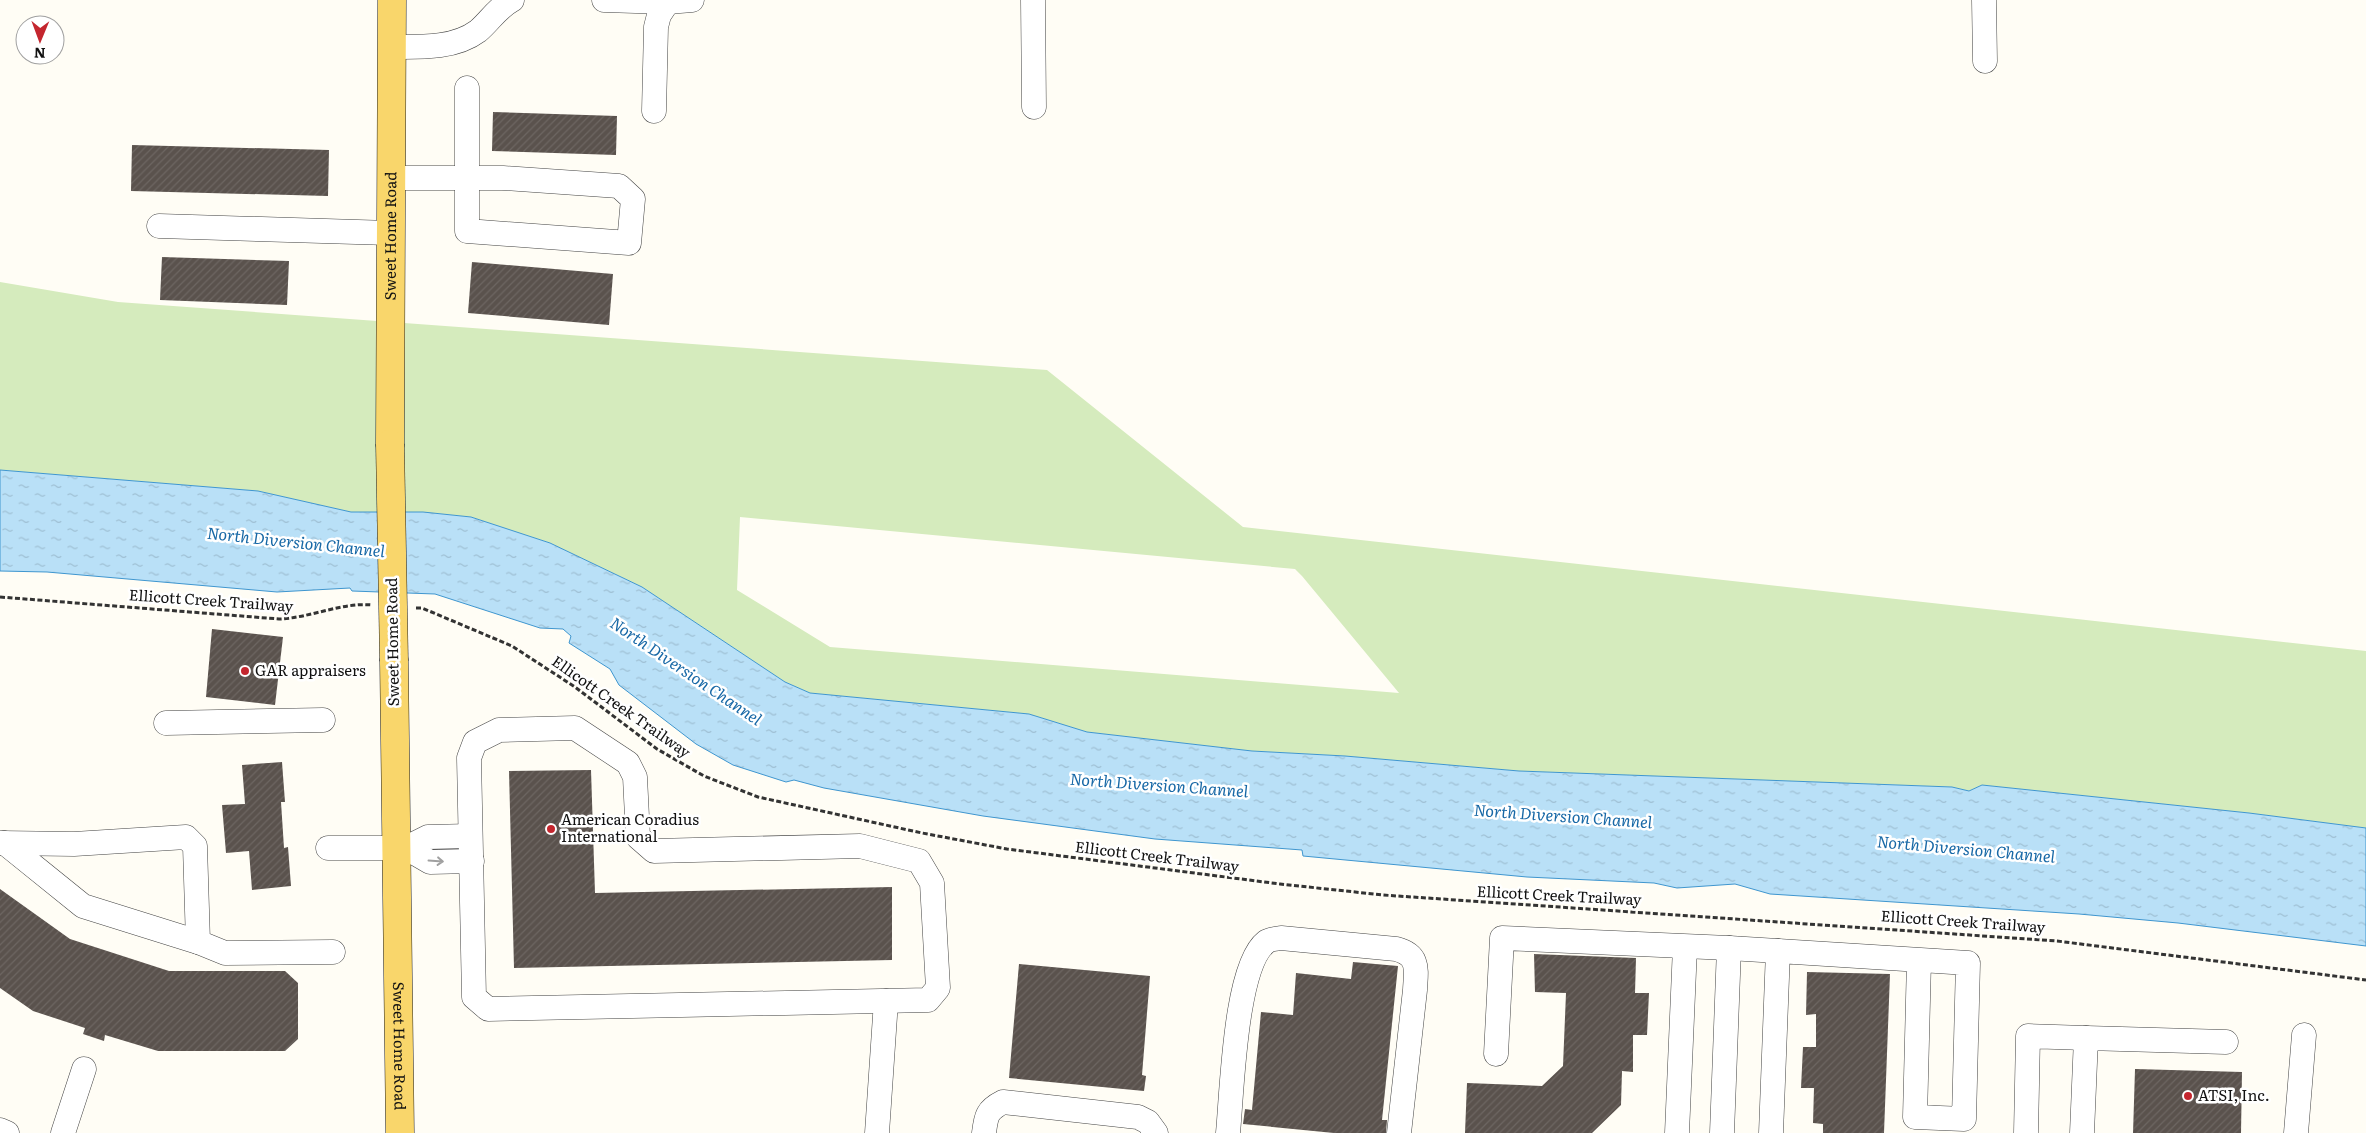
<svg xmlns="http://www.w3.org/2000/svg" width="2366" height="1133" viewBox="0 0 2366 1133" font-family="Literata,serif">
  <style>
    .grass { fill: #d5ebbd; fill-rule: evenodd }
    .water { fill: url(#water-ripples); stroke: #3f96cf }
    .building { fill: url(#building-hatch) }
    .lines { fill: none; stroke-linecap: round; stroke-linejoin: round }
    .minor-casing { stroke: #444; stroke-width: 25 }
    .major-casing { stroke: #222; stroke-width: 29 }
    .path { stroke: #333; stroke-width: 3; stroke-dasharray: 5 2.5; stroke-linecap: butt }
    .minor { stroke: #fff; stroke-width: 24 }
    .major { stroke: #f9d66b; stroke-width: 28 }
    .major-bridge-casing { stroke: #222; stroke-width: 29; stroke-linecap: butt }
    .major-bridge { stroke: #f9d66b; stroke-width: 28 }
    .oneway { stroke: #a0a0a0 }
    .poi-dot { fill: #c4262e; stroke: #fff; stroke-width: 2 }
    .labels { text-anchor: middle; stroke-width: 5; stroke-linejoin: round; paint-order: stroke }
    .street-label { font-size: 15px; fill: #111; stroke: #fff }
    .poi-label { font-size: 15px; fill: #111; stroke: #fff; text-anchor: start }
    .water-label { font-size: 16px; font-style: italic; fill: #1768a6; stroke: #fff }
  </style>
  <defs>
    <pattern id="water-ripples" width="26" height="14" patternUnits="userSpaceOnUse" patternTransform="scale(1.25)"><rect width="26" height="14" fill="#b9e0f7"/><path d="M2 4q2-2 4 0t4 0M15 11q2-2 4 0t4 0" fill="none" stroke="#9ebfd3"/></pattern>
    <pattern id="building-hatch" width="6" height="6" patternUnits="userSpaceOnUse" patternTransform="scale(1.25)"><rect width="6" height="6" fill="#5a524d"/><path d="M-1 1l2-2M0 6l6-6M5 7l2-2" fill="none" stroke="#6d6662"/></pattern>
  </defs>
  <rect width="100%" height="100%" fill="#fffdf5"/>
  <path class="grass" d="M0,282L118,302L1047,370L1243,527L2366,651V828L2249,813L1982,785L1969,791L1952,787L1519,771L1345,756L1252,751L1087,732L1029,714L810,693L785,682L642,587L550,543L471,517L423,512H351L258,491L0,470ZM740,517L1295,569L1302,576L1399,693L830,647L737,590Z"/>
  <polygon class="water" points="0,470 258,491 351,512 423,512 471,517 550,543 642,587 785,682 810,693 1029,714 1087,732 1252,751 1345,756 1519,771 1952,787 1969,791 1982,785 2249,813 2366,828 2366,946 2178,923 2079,914 1770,894 1735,884 1677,888 1654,883 1527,877 1303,856 1302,850 1155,839 983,816 824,788 794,780 786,782 733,765 696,744 619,685 610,669 569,643 571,636 563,629 540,628 435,594 352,591 350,588 277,592 47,572 0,571"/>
  <g class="building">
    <polygon points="493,112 617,116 616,155 492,151"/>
    <polygon points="132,145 329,150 328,196 131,191"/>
    <polygon points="162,257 289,261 287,305 160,300"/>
    <polygon points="472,262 613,274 609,325 468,313"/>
    <polygon points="212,629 283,637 275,705 206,697"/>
    <polygon points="282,762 285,802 281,802 284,848 288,847 291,886 252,890 249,851 226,853 222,805 245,804 242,765"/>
    <polygon points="591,770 595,893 892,887 892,960 514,968 509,771"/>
    <polygon points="0,889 70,939 169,971 285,971 298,983 298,1039 285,1051 158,1051 105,1035 104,1041 83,1034 85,1028 33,1011 0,988"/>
    <polygon points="1534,954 1636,958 1635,993 1649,993 1647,1035 1633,1035 1633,1072 1622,1071 1621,1105 1592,1133 1465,1133 1467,1083 1542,1086 1563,1066 1566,993 1535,992"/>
    <polygon points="1353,962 1398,966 1382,1120 1387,1120 1386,1133 1334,1133 1243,1124 1245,1109 1252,1110 1261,1012 1293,1015 1296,973 1351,979"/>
    <polygon points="1019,964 1150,976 1142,1075 1146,1076 1144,1091 1009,1078"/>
    <polygon points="1807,972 1890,974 1884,1133 1823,1133 1823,1124 1813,1123 1814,1088 1801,1088 1803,1047 1816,1047 1816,1014 1806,1015"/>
    <polygon points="2135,1069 2242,1072 2241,1133 2133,1133"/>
  </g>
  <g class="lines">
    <defs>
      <g id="minor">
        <polyline points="604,0 667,2 692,0"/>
        <polyline points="1033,0 1034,107"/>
        <polyline points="1984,0 1985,61"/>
        <path d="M391,47C419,47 454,49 478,31C490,21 497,8 512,0"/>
        <polyline points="654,111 656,27 659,15 669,0"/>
        <polyline points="390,178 503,178 619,186 633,199 629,243 467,231 467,88"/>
        <polyline points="159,226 390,233"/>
        <polyline points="166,723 323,720"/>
        <polygon points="575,728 628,763 635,777 638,837 654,851 860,846 919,861 932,883 938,988 928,1000 488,1009 474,997 469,758 475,742 499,730"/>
        <polyline points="470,836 428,837 406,848 430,862 472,861"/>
        <polyline points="0,843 74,844 186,837 195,846 198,942 225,953 333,952"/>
        <polyline points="5,843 83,906 198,942"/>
        <polyline points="328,848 406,848"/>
        <polyline points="1729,948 1778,951"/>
        <polyline points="1496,1054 1502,938 1729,948 1722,1133"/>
        <polyline points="0,1130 7,1133"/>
        <polyline points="63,1133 84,1069"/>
        <polyline points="877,1133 886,1001"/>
        <path d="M984,1133C986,1116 987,1110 1003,1102L1138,1117L1148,1122L1156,1133"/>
        <path d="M1228,1133C1232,1092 1235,966 1266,942C1270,939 1276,939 1281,938L1396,949C1420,955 1416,970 1415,990L1399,1133"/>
        <polyline points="1677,1133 1685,947"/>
        <polyline points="1771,1133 1778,951 1968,963 1964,1119 1915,1117 1919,961"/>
        <polyline points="2026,1133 2028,1036 2086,1038"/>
        <polyline points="2082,1133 2086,1038 2226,1042"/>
        <polyline points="2296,1133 2304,1035"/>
      </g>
      <g id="major">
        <path id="s1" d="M390,444L392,0"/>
        <path id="s2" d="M394,661L400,1133"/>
      </g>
    </defs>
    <use href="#minor" class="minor-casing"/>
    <use href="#major" class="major-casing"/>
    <g class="path">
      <path d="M0,597L279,619C310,618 342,602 372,605"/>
      <polyline points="416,608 422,608 512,646 575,687 657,749 704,776 758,797 922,833 1007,849 1280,884 1383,895 2057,941 2366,980"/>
    </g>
    <use href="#minor" class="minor"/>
    <use href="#major" class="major"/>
    <defs>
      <polyline id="major-bridge" points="390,444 394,661"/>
    </defs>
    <use href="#major-bridge" class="major-bridge-casing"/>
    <use href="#major-bridge" class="major-bridge"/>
  </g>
  <defs><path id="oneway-shaft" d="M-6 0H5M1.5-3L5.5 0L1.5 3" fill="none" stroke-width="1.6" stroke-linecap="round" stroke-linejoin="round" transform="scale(1.25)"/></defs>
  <use class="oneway" href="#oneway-shaft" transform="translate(436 861) rotate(4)"/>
  <g class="poi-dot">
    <circle cx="245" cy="671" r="5"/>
    <circle cx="551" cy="829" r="5"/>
    <circle cx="2188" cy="1096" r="5"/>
  </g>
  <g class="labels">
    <g class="street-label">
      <text dy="5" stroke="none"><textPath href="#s1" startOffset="208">Sweet Home Road</textPath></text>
      <text transform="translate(211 601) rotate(4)" y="5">Ellicott Creek Trailway</text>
      <text transform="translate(393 642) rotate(-91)" y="5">Sweet Home Road</text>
      <text transform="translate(621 707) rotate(35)" y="5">Ellicott Creek Trailway</text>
      <text transform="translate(1157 857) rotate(7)" y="5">Ellicott Creek Trailway</text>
      <text transform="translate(1559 896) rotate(3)" y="5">Ellicott Creek Trailway</text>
      <text transform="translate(1963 922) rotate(4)" y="5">Ellicott Creek Trailway</text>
      <text dy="5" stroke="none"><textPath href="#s2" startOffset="385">Sweet Home Road</textPath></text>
    </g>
    <g class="poi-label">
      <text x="255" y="676">GAR appraisers</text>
      <text x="561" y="825">American Coradius<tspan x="561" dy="17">International</tspan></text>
      <text x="2198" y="1101">ATSI, Inc.</text>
    </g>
    <g class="water-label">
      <text transform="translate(296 542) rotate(6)" y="6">North Diversion Channel</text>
      <text transform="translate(686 671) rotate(34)" y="6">North Diversion Channel</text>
      <text transform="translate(1159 785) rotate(4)" y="6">North Diversion Channel</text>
      <text transform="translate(1563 816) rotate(4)" y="6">North Diversion Channel</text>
      <text transform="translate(1966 849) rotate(5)" y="6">North Diversion Channel</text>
    </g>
  </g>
  <g transform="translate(40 40) rotate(181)"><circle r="24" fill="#ffffff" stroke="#a0a0a0"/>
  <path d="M0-4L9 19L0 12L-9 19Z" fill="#c4262e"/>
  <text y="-8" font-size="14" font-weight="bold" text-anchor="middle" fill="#111111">N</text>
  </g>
</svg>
